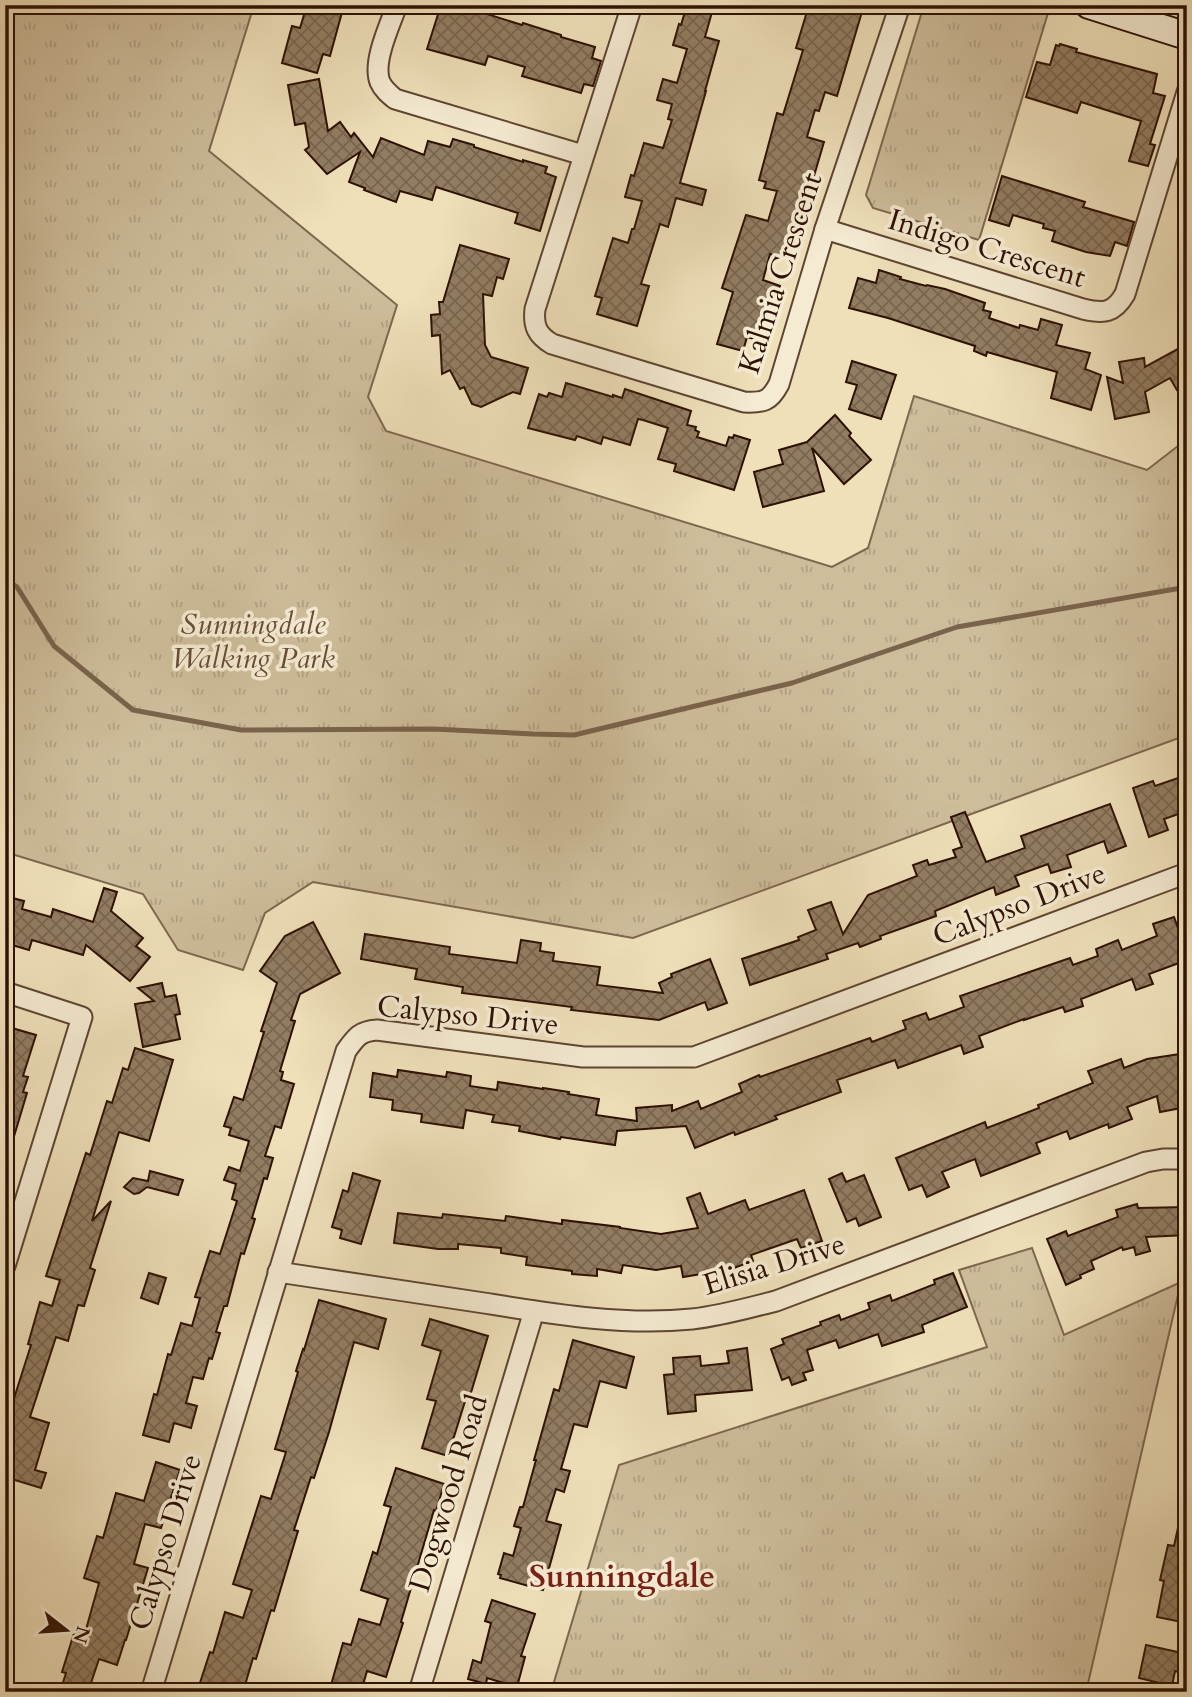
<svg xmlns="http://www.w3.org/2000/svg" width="1192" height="1697" viewBox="0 0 1192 1697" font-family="Cardo,serif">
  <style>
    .park { fill: url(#park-tufts); stroke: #7e674f; stroke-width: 2 }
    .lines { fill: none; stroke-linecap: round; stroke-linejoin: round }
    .stream { stroke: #7a634c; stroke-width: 5 }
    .building { fill: url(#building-cross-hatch); stroke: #2e1103; stroke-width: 2 }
    .street-casing { stroke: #5e4531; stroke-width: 23 }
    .secondary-casing { stroke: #2e1103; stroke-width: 30 }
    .street { stroke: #f5ebd2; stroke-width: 19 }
    .secondary { stroke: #f5ebd2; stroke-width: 26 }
    .labels { text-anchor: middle; stroke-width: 7; stroke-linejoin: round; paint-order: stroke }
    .street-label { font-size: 30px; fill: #2e1103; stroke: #f5ebd2 }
    .park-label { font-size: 30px; font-style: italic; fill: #664d38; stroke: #f5ebd2 }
    .neighbourhood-label { font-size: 32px; font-weight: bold; fill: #7a1f14; stroke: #f5ebd2 }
  </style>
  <defs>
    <pattern id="park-tufts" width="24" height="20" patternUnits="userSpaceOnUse" patternTransform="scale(1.75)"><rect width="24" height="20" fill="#cebd9b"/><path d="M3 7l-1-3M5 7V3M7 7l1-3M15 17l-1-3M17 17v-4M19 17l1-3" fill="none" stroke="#b1a184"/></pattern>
    <pattern id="building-cross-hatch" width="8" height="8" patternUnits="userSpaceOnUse" patternTransform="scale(1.75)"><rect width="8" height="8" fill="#927d62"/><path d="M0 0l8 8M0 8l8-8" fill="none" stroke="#78654f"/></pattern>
  </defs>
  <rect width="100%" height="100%" fill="#efe0ba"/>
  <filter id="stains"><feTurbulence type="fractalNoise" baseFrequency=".00286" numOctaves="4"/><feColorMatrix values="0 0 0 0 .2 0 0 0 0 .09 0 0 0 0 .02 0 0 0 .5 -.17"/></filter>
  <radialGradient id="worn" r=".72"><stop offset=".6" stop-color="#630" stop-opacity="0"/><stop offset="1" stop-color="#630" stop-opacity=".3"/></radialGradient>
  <g class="park">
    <polygon points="5,5 254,5 209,151 397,305 368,397 386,431 832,567 868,548 914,396 1147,470 1187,439 1187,735 633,938 313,882 265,913 243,970 178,950 143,894 5,852"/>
    <polygon points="924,5 1021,5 1048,13 979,240 873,208 866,195"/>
    <polygon points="1032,1248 1064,1335 1181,1282 1086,1692 551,1692 619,1465 987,1347 959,1270"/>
  </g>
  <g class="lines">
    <polyline class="stream" points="5,579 17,587 54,646 133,710 241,730 433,729 533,734 574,735 792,683 957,627 1187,587"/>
  </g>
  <g class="building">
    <polygon points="307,5 344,5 330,56 323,54 317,73 282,63 292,26 300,28"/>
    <polygon points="441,5 473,5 471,9 522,25 523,23 561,35 561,37 595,47 592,58 601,61 593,86 584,84 581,93 522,76 525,67 488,56 485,65 427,49"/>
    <polygon points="687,5 714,5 705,37 719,41 705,91 706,91 680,183 706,190 702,205 676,198 668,227 660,224 641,284 649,286 637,326 597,314 602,298 595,296 613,238 628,243 632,229 634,229 642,201 625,197 631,175 634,176 644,143 663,148 672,120 668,119 672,104 657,100 663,79 677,83 687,49 673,45 679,24 681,25"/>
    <polygon points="809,5 864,5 837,96 825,92 819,111 815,110 807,137 824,142 794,244 786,241 780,257 770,254 763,280 780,286 772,315 769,314 761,341 747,337 743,351 717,344 733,292 722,288 746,215 768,221 777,191 764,188 766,182 759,180 777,113 783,115 803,50 796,48"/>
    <polygon points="1060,44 1077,49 1076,52 1157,74 1153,93 1165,96 1150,144 1155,145 1148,166 1129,161 1141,121 1081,102 1077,113 1026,97 1037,62 1050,65 1056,45 1059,46"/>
    <polygon points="319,79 328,131 340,122 351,137 354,133 373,157 381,138 424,155 428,141 450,147 453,139 474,145 474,147 523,162 523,160 547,167 545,173 556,177 540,231 515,223 518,213 436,187 432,200 400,191 396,202 364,190 365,188 349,182 360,152 327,174 305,150 309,147 305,123 295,125 288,85"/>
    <polygon points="1002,176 1085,202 1083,207 1134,222 1127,246 1115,242 1110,256 1086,252 1052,241 1055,231 1043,228 1044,224 1013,215 1009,226 989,220"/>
    <polygon points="460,245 509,259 503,279 497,277 492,296 483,294 485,345 491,357 528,368 520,394 513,392 481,407 472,404 464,387 460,389 450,370 442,374 440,335 432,336 431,315 440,314 439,302 443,302"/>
    <polygon points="879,270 901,277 900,279 926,286 927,285 945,289 985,303 983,310 991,312 989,318 1019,328 1020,325 1038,330 1041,319 1062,325 1056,345 1090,353 1085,369 1101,375 1091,410 1051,398 1057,372 987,352 986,356 974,351 975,346 888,318 849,308 858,278 876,283"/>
    <polygon points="1187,344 1187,384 1177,390 1170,378 1145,392 1149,412 1115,419 1107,377 1123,383 1119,362 1144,358 1145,367"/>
    <polygon points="852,361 896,375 881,419 849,409 857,385 846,382"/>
    <polygon points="566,383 613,397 613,395 622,398 625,389 691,411 687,425 696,427 695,430 699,432 697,437 726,446 729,437 733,438 734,435 750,440 734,490 674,471 676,464 658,459 668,428 643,420 638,419 630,445 603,437 601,444 577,436 575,440 528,428 539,394 547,397 549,393 562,397"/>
    <polygon points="835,415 851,433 849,436 871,460 844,484 812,448 824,491 763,507 754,472 783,464 779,450 807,442"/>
    <polygon points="1187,775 1187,811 1164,819 1168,830 1149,837 1133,788 1153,781 1155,786"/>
    <polygon points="1110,804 1126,846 1108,853 1104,841 1067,855 1071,867 1051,873 1048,864 1015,876 1019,886 996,895 994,887 935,911 936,916 880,936 881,939 860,947 858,943 826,954 828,959 750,985 742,959 799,940 798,937 816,930 808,910 831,902 843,934 868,895 917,876 913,865 927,860 929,865 956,857 953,850 962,847 951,817 965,812 986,862 1025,848 1021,836"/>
    <polygon points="104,888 117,892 111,911 143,938 136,946 150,957 130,981 86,945 83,955 32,940 29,950 5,943 5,896 24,901 22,909 51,917 53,909 93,922"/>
    <polygon points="1174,917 1178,928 1187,925 1187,960 1149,974 1153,984 1136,990 1132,979 1081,999 1083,1006 1065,1012 1063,1007 1024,1020 1024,1019 979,1036 983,1047 964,1054 961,1045 898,1068 895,1060 837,1080 841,1092 775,1116 777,1119 735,1135 734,1132 695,1148 686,1126 617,1131 615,1145 561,1137 560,1139 519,1131 520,1126 492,1122 494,1115 466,1110 463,1128 421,1122 422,1114 392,1110 393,1100 370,1097 373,1073 397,1077 398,1070 446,1077 447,1072 471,1076 470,1086 497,1090 498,1082 543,1089 543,1088 569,1092 568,1094 599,1099 596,1115 637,1121 636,1108 672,1105 672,1111 698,1101 701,1109 742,1092 739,1084 759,1075 760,1077 870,1038 872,1042 906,1029 903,1021 926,1013 929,1020 964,1007 960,996 1070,958 1073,965 1098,956 1096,949 1118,940 1122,950 1157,936 1153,924"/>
    <polygon points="313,922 340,973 300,994 291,1020 295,1021 280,1071 283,1072 281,1080 294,1084 281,1128 275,1126 265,1156 273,1158 267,1179 264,1178 252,1218 255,1219 244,1254 241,1253 227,1306 224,1306 216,1332 220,1333 212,1359 209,1358 203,1379 193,1377 186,1403 197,1406 191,1428 174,1423 169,1442 143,1435 154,1394 157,1395 168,1354 171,1355 181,1323 192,1326 200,1298 195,1297 210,1251 220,1254 237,1201 232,1199 236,1184 224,1180 229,1167 240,1171 249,1141 229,1135 231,1128 224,1126 234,1097 243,1100 264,1032 261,1031 277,983 260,971 285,936"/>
    <polygon points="365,934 450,947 449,954 517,963 521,940 541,943 540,951 554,953 553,961 600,967 597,985 663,993 659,983 672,977 671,974 710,959 727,1003 708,1010 705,1002 659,1020 571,1010 572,1007 462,993 463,987 415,979 417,969 361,959"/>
    <polygon points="162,983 165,997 176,995 180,1014 175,1015 180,1039 143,1047 135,1004 154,1001 138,988"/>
    <polygon points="5,1026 36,1035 23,1076 28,1077 23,1092 27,1093 9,1153 5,1152"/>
    <polygon points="135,1048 173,1060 149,1141 119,1132 92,1221 111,1201 90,1268 95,1270 84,1306 78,1305 68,1341 56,1337 30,1417 49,1423 35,1470 46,1473 41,1488 5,1477 5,1420 8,1411 10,1411 31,1345 28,1344 40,1302 52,1306 60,1280 46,1276 86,1153 90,1155 107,1101 112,1103 123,1068 128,1070"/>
    <polygon points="1187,1053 1187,1107 1160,1112 1157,1096 1127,1107 1132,1119 1109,1128 1108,1124 1070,1139 1067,1131 1036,1143 1040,1153 981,1176 975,1159 942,1172 949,1187 927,1197 922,1185 909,1190 896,1158 985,1122 987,1128 1039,1108 1038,1105 1093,1083 1088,1071 1121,1059 1124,1068 1147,1059"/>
    <polygon points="150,1171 183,1180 178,1195 147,1187 139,1193 134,1194 124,1187 133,1178 148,1181"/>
    <polygon points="353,1173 380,1181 361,1244 340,1238 342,1230 332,1227 343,1190 348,1192"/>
    <polygon points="842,1173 846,1182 864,1175 881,1217 859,1226 856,1218 847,1222 829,1179"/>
    <polygon points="804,1190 822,1241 801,1248 797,1239 751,1255 753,1261 731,1269 683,1277 681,1266 656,1270 623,1265 621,1273 597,1269 597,1276 572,1274 572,1271 526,1265 527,1257 501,1253 501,1248 458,1244 458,1249 438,1249 394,1243 398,1213 442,1218 443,1214 505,1221 506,1216 562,1224 562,1220 620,1227 620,1228 661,1234 698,1228 687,1198 700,1193 708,1214 745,1200 749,1210"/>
    <polygon points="1137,1204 1138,1208 1187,1207 1187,1235 1146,1237 1150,1251 1136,1255 1134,1247 1123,1250 1122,1247 1091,1261 1094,1269 1080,1275 1081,1278 1066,1285 1047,1239 1066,1231 1068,1236 1118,1217 1116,1210"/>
    <polygon points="149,1273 166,1278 158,1304 141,1298"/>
    <polygon points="953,1273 967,1307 922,1325 924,1332 882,1346 878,1334 839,1348 836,1340 807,1350 813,1370 803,1373 806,1380 792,1385 789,1377 782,1380 771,1349 784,1344 782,1339 821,1325 820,1322 839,1315 841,1320 870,1309 868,1303 890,1295 892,1301 935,1284 934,1280"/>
    <polygon points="319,1300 386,1319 378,1349 354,1342 329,1432 314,1478 311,1477 294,1530 298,1531 274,1611 271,1610 256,1659 253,1658 243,1692 197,1692 210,1652 213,1653 225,1612 243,1618 252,1590 233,1584 261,1496 271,1499 286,1452 275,1449 298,1372 296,1371 303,1349 304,1350"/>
    <polygon points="430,1319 488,1336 470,1396 467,1395 448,1456 422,1448 436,1401 427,1399 441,1351 422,1345"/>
    <polygon points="573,1340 634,1357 626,1388 600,1381 587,1427 574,1424 561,1469 570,1471 564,1492 556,1489 546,1521 561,1525 543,1590 500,1578 501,1575 498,1574 504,1553 513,1556 521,1528 514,1526 520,1507 523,1507 536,1460 534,1460 554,1389 559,1391"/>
    <polygon points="747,1348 752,1390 695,1395 696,1411 668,1414 664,1375 674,1374 673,1358 700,1356 701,1366 729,1363 727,1351"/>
    <polygon points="156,1462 180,1470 161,1528 145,1524 134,1564 148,1568 126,1640 125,1640 117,1665 99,1659 88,1692 60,1692 66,1673 62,1672 75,1630 85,1633 99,1583 84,1578 97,1536 103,1538 116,1493 144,1501"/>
    <polygon points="396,1468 444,1484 436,1511 434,1510 401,1622 403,1623 386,1677 367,1671 361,1692 329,1692 343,1643 351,1645 359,1619 380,1625 388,1599 361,1590 373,1552 377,1554 391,1507 384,1505"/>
    <polygon points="1181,1514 1187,1515 1187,1623 1157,1617 1164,1581 1160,1580 1168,1545 1174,1546"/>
    <polygon points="492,1600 535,1614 521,1656 525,1657 517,1687 487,1678 486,1684 468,1679 473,1660 481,1663 491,1623 485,1621"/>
    <polygon points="1146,1645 1187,1654 1187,1674 1175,1671 1172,1686 1139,1678"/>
  </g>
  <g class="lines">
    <defs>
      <g id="street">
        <path d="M397,5C390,25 372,62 380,82C383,89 389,94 395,99L583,155"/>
        <path d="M632,5L535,309C533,326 537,335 552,344L744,402C764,403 770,401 779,384L825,229L900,5"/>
        <path d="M825,229L1083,309C1104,314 1114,313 1125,294L1187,92"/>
        <polyline points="5,992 82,1017 5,1266"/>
        <path d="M278,1272C347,1283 416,1293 484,1303C553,1314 623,1326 692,1319C720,1316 748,1308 776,1301L1146,1162L1163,1159H1187"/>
        <path d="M151,1692L346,1051C356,1037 360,1031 377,1030L583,1057H694L1187,873"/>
        <polyline points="419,1692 534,1311"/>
      </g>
      <polyline id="secondary" points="1089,5 1187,36"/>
    </defs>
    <use href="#street" class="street-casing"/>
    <use href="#secondary" class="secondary-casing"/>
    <use href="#street" class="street"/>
    <use href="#secondary" class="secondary"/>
  </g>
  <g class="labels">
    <g class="street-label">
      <text transform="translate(987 248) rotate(17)" y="10">Indigo Crescent</text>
      <text transform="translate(780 273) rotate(-72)" y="10">Kalmia Crescent</text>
      <text transform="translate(1019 904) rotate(-21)" y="10">Calypso Drive</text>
      <text transform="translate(468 1015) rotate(6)" y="10">Calypso Drive</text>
      <text transform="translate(774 1264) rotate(-17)" y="10">Elisia Drive</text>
      <text transform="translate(448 1493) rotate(-73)" y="10">Dogwood Road</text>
      <text transform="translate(165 1542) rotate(-73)" y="10">Calypso Drive</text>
    </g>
    <g class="park-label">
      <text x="253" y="634">Sunningdale<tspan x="253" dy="34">Walking Park</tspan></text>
    </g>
    <g class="neighbourhood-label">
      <text x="622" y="1587">Sunningdale</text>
    </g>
  </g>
  <rect width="1192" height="1697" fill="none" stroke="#efe0ba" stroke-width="28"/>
  <rect x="7" y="7" width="1178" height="1683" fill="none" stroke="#2e1103" stroke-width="3.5"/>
  <rect x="14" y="14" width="1164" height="1669" fill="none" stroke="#2e1103" stroke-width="2"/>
  <g transform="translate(66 1630) rotate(107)" stroke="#f5ebd2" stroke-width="5" paint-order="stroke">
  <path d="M0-5L12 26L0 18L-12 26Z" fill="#2e1103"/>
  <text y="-10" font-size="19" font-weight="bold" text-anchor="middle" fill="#2e1103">N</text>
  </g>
  <rect width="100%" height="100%" filter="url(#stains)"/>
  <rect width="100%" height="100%" fill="url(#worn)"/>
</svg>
